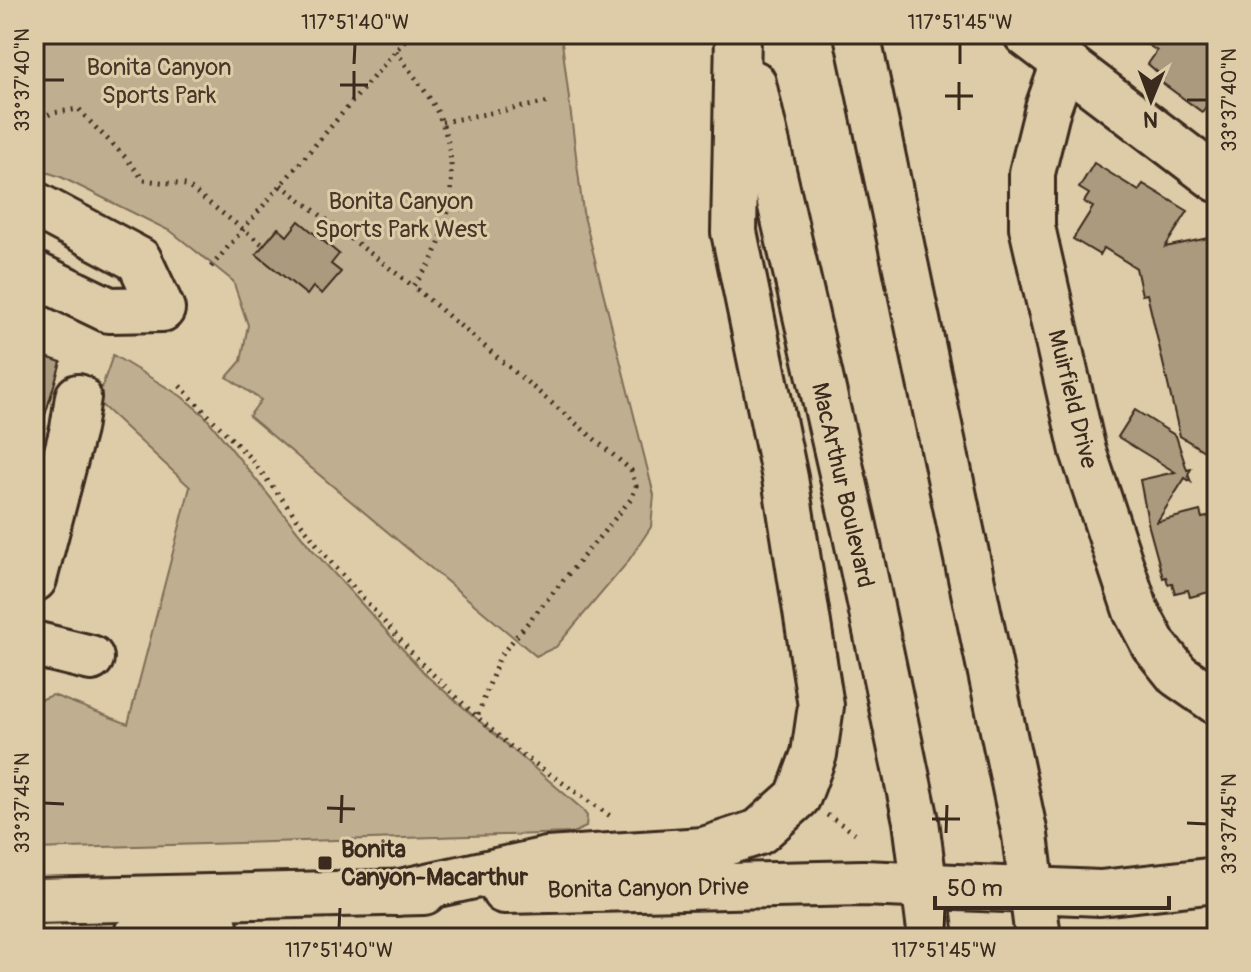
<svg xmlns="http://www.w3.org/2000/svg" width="1251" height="972" viewBox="0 0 1251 972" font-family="Pangolin,sans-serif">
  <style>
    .green { fill: #c0ae90; stroke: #7e6c57; stroke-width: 2 }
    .building { fill: #ab9a7e; stroke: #3b2a1e; stroke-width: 2 }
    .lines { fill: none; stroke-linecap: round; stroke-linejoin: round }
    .minor-casing { stroke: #3b2a1e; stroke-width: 50 }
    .major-casing { stroke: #3b2a1e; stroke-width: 50 }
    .path { stroke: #3b2a1e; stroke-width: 5; stroke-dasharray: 2 6; stroke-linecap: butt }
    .minor { stroke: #decca9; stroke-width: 44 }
    .major { stroke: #decca9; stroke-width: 44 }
    .ticks { fill: none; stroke: #3b2a1e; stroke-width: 3 }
    .poi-dot { fill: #3b2a1e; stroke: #decca9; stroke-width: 3 }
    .labels { text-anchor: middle; stroke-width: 6; stroke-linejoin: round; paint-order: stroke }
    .park-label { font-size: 24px; fill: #483729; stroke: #decca9 }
    .street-label { font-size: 24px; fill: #3b2a1e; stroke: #decca9 }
    .poi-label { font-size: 24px; font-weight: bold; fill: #3b2a1e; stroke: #decca9; text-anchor: start }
    .neatline { fill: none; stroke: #3b2a1e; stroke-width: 3 }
    .ticks-label { font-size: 20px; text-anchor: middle; fill: #3b2a1e }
  </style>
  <rect width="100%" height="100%" fill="#decca9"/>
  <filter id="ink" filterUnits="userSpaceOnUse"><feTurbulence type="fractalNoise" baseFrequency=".0125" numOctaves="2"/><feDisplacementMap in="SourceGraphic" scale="16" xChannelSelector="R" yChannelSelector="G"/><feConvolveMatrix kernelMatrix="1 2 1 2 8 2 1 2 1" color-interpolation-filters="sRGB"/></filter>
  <g filter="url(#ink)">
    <g class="green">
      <polygon points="34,34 561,34 583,212 654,495 651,527 627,563 556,647 536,656 249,416 261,400 227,377 241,361 248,325 233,281 172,232 61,177 34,168"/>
      <polygon points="113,355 181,396 205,416 311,548 428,677 581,808 587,816 586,827 573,833 34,849 34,702 53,695 128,724 190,487 97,401"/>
    </g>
    <g class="building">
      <polygon points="1132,34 1217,34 1217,92 1202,112 1161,82 1164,78 1148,64 1157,51"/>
      <polygon points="1094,163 1139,191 1143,184 1188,211 1165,247 1213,237 1217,256 1217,459 1180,436 1147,294 1142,295 1136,268 1104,248 1100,255 1073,239 1093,207 1084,202 1089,194 1079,188"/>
      <polygon points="299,221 339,254 331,264 341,272 322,294 313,287 307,295 256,254 278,228 287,236"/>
      <polygon points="34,353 61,362 40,432 34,431"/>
      <polygon points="1135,410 1176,436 1187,470 1191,469 1188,474 1191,482 1185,478 1157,522 1200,511 1202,518 1217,515 1217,590 1190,597 1188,590 1175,593 1172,583 1168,584 1166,577 1163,578 1149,527 1140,480 1175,472 1118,437"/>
    </g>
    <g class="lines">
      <defs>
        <g id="minor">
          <polyline points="1026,34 1217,179"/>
          <polyline points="1064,63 1048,108 1032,173 1032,227 1083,451 1136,611 1154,645 1178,675 1217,702"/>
          <polyline points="34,204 139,260 162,309 109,310 34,274"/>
          <polyline points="34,579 73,429 78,397"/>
          <polyline points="34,644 91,658"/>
        </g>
        <g id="major">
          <polyline points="857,34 1025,835 1038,938"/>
          <polyline points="753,83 854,526 916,821 931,938"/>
          <polyline points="504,891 863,883 1100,893 1217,880"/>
          <polyline points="396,893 547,860 704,850 759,832 798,797 814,754 821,706 785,478 734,232 738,34"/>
          <polyline points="34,901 424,892"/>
          <polyline points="135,938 157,928 215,926"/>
        </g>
      </defs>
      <use href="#minor" class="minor-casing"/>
      <use href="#major" class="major-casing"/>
      <g class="path">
        <path d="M396,51C407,68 421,84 432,102C460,148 455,209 434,256C429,267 420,277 413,286L631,470L636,486L632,498L500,656L477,717L511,747L613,818"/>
        <path d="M34,122L52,113L79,109C101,136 124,151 143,180L186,185L262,244"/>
        <polyline points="442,122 550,102"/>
        <polyline points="281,185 413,286"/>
        <polyline points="211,267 410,34"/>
        <polyline points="180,386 251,459 329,560 421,663 477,717"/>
        <polyline points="827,815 855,833"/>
      </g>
      <use href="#minor" class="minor"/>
      <use href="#major" class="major"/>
    </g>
  </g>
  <path class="ticks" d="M354,64L355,44M960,64V44M44,80H64M340,85H368M945,96H973M354,99V71M1187,100H1207M959,110V82M44,803L64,804M327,808L355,809M932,819H960M341,823L342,795M1187,823L1207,824M946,833L947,805M339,928L340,908M944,928L945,908"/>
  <rect class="poi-dot" x="317" y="855" width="16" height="16" rx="4"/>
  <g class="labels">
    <g class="park-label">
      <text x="159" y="75">Bonita Canyon<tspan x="159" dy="28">Sports Park</tspan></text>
      <text x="401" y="209">Bonita Canyon<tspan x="401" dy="28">Sports Park West</tspan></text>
    </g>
    <g class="street-label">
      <text transform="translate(1073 399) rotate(76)" y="8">Muirfield Drive</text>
      <text transform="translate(843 485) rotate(77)" y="8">MacArthur Boulevard</text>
      <text transform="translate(648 888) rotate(-1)" y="8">Bonita Canyon Drive</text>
    </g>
    <g class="poi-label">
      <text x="341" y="857">Bonita<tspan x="341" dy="28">Canyon-Macarthur</tspan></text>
    </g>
  </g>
  <rect width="1251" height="972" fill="none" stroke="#decca9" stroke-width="88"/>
  <g transform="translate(1151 100) rotate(181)" stroke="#decca9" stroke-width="6" paint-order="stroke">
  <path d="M0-6L14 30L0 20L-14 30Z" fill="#3b2a1e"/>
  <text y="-12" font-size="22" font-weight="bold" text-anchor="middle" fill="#3b2a1e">N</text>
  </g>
  <path d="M935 896v12h234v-12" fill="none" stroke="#3b2a1e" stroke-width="4"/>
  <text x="947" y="896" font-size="24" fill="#3b2a1e" stroke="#decca9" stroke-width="6" paint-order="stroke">50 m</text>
  <rect x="44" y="44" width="1163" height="884" class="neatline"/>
  <g class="ticks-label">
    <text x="355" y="29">117°51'40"W</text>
    <text x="960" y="29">117°51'45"W</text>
    <text transform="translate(22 80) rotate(-90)" y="7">33°37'40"N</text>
    <text transform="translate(1229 100) rotate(-90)" y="7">33°37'40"N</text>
    <text transform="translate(22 803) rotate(-90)" y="7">33°37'45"N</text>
    <text transform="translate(1229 824) rotate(-90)" y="7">33°37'45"N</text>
    <text x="339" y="957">117°51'40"W</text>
    <text x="944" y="957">117°51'45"W</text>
  </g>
</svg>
